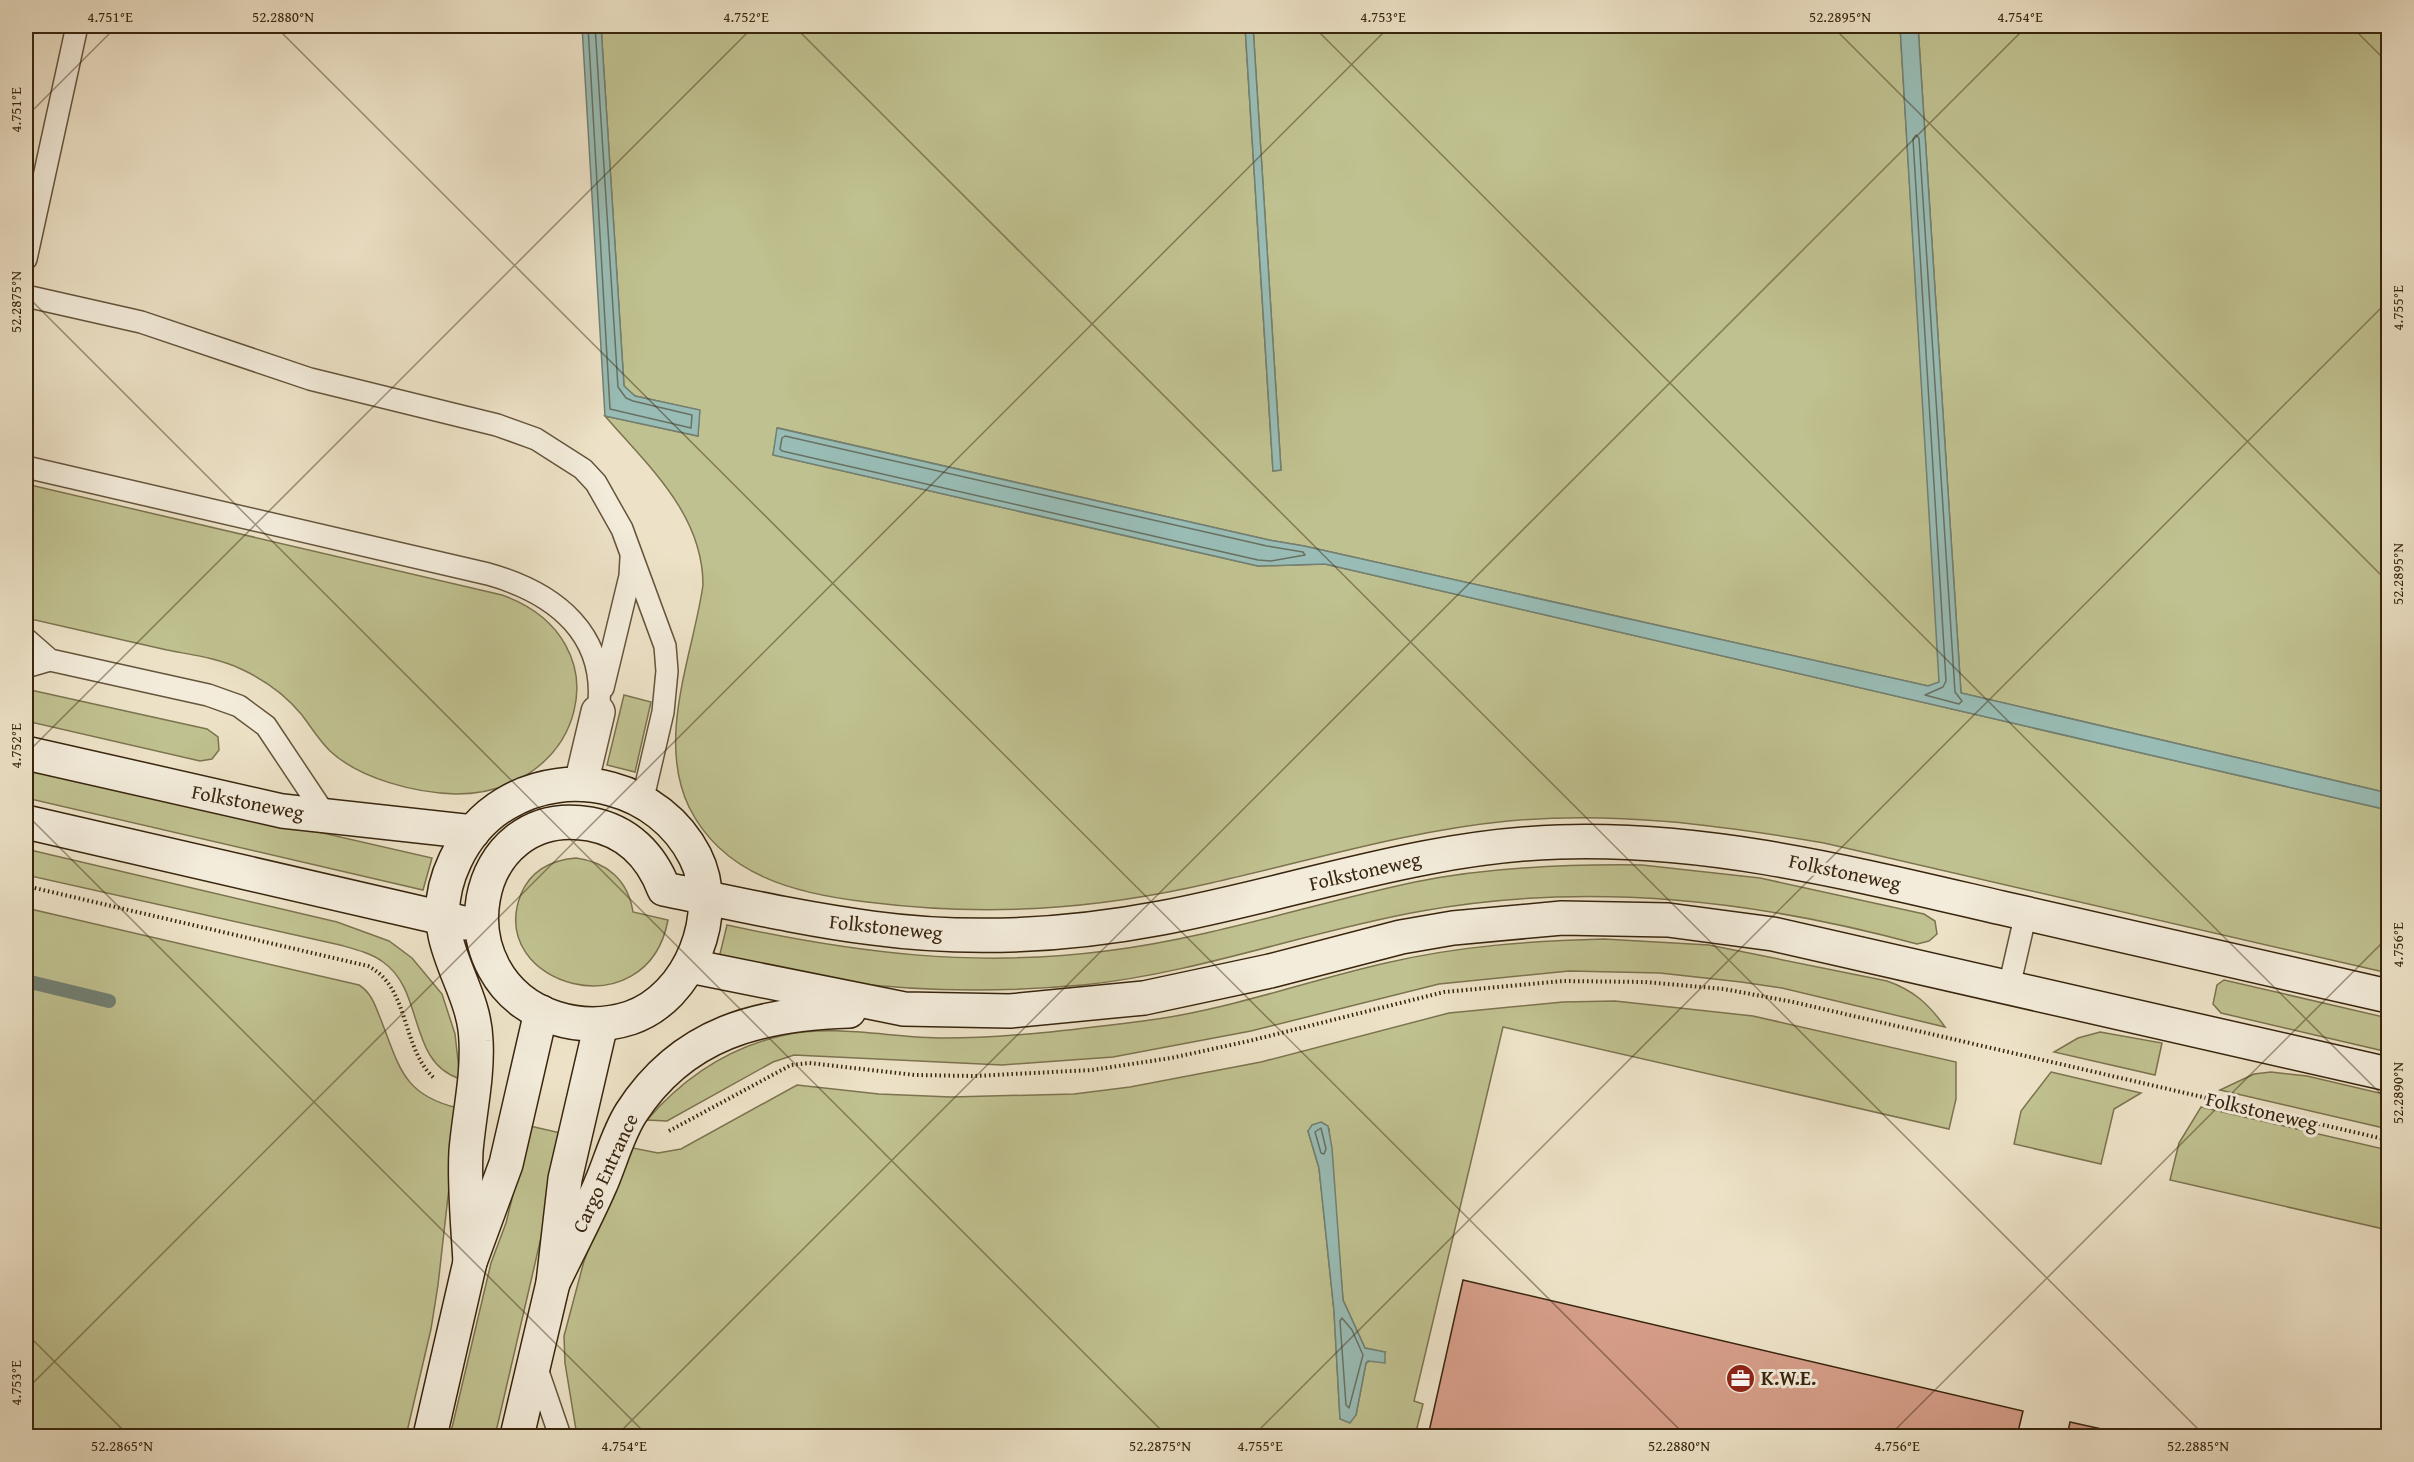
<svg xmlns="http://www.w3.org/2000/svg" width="2414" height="1462" viewBox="0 0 2414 1462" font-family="'Gentium Book Plus',serif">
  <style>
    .green { fill: #c0c190; stroke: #7c734f; stroke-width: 1.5; fill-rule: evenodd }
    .water { fill: #99bdb6; stroke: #728073; stroke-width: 1.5 }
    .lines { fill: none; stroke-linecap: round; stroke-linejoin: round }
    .shore { stroke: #687162; stroke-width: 1.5 }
    .stream { stroke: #728073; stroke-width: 14 }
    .building { fill: #d69e89; stroke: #38250e; stroke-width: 1.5 }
    .lane-casing { stroke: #65543c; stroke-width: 24 }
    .street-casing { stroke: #65543c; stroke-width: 36 }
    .secondary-casing { stroke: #38250e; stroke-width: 36 }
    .path { stroke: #38250e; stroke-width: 4; stroke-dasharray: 1.5 3; stroke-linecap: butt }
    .lane { stroke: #f3ecdb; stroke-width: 21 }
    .street { stroke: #f3ecdb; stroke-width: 33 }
    .secondary { stroke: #f3ecdb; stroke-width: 33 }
    .ticks { fill: none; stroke: #38250e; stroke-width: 1.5; stroke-opacity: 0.45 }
    .labels { text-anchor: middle; stroke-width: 6; stroke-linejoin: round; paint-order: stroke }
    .street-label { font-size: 20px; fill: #38250e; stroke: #f3ecdb }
    .poi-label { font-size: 20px; font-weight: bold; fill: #38250e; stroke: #f3ecdb; text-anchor: start }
    .neatline { fill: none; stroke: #38250e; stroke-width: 2 }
    .ticks-label { font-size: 15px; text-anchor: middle; fill: #38250e }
  </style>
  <rect width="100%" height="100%" fill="#ede2c7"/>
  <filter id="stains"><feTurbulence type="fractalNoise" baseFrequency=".00333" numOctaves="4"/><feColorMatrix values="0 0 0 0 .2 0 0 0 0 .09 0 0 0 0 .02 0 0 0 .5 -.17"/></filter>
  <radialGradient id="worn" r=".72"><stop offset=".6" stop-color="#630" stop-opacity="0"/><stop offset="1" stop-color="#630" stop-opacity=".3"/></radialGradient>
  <g class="green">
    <path d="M601,26H1245L1273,471L1281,470L1253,26H1900L1940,682L1928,686L1304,546L1269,540L778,428L773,455L1258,566L1325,564L2388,810V973L1824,843C1719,825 1615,811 1508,821C1406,831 1310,861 1211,883C1094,910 986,917 867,902C797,894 723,876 689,807C656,738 693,655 703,585C703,514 648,466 605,416L698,436L699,410L635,396L624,386Z"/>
    <polygon points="1918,26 2388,26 2388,793 1961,693"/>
    <path d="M26,484L502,595C627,640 584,794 456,794C416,793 360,779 330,751C319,740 311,727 302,715C285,694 265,680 241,669C218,658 192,655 167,650C120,639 73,629 26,618Z"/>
    <polygon points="26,689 207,729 218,737 219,750 212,759 200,761 26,721"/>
    <polygon points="624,695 651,702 635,772 607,765"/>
    <polygon points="26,765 432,858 423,890 26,798"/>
    <path d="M26,849L337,922L389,941L412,958L442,994L455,1034L460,1079C407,1062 425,991 383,962C371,953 354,949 340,945L26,875Z"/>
    <path d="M576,858C607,862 628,880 633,912L668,920C647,1032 485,986 521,894C531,870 552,860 576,858Z"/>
    <path d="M1642,865L1760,878L1924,914L1935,921L1937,934L1929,941L1917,944C1755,900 1589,881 1422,911C1308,931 1199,973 1083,985C1004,992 923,992 845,982C803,976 761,966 719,958L727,925C855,953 975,968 1106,951C1211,938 1311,904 1415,882C1489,867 1565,864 1642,865Z"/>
    <path d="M26,908L359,985C370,992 374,1002 379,1015C399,1064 401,1095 458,1108L438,1285L431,1329L406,1436H26Z"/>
    <path d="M1604,939L1709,945L1887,981C1913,990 1929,1004 1945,1027L1782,988L1741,982L1660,973L1569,971L1439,984L1251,1031L1113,1057L1002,1065L794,1055L773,1062L667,1121L647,1120C684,1077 729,1047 785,1035C836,1024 892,1038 944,1038C1011,1038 1077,1029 1143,1021C1225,1011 1306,981 1386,963C1458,946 1530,941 1604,939Z"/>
    <polygon points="2224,980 2388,1018 2388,1052 2221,1013 2213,1004 2217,985"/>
    <path d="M1615,1001L1753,1016L1956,1062V1099L1949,1129L1503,1027L1414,1401L1423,1404L1415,1436H577L565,1363L564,1336L584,1261L628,1147L658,1153L681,1149L797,1085L879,1094L951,1097L1074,1094L1130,1087L1261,1062L1449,1013L1563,1002ZM1329,1129L1343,1300L1365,1348L1385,1352L1366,1363L1356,1415L1340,1418L1334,1311L1319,1168L1308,1131Z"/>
    <polygon points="2100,1032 2162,1043 2155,1075 2054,1052 2078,1038"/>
    <polygon points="2051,1072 2141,1093 2114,1109 2101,1164 2014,1144 2021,1111"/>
    <polygon points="2271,1072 2307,1076 2388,1095 2388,1129 2220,1090 2254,1074"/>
    <polygon points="2201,1107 2388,1150 2388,1230 2170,1180 2179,1143"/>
    <polygon points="530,1126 565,1134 495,1436 450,1436 491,1263 506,1223"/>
  </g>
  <g class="water">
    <polygon points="582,26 601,26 624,386 635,396 700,410 698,436 605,416"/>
    <polygon points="1245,26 1253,26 1281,470 1273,471"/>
    <polygon points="1900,26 1918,26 1961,693 2388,793 2388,810 1325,564 1258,566 773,455 777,428 1269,540 1304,546 1928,686 1939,682"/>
    <polygon points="1321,1122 1328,1126 1332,1148 1343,1300 1365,1348 1385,1352 1385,1363 1368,1361 1366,1363 1356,1415 1350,1423 1340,1419 1334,1311 1319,1168 1308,1131 1312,1125"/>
  </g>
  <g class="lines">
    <g class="shore">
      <polyline points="588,26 610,409 691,428 692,415 633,401 626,398 618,387 595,26"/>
      <polygon points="1916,135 1919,138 1955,692 1962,701 1959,704 1925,695 1943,687 1946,681 1913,139"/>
      <polygon points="785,436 1267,546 1303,552 1305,555 1271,561 1258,560 782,451 780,449 782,438"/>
      <polygon points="1321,1128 1326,1149 1324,1154 1321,1153 1315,1132"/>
      <polygon points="1342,1318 1352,1330 1363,1355 1349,1408 1346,1405 1340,1321"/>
    </g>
    <polyline class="stream" points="26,981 109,1001"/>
  </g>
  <g class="building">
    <polygon points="1463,1280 2023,1411 2017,1436 1428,1436"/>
    <polygon points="2070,1422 2133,1436 2067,1436"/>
  </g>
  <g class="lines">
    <defs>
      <g id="lane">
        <polyline points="26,259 77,26"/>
        <polyline points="26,296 141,322 310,379 497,425 536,439 583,469 596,483 622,529 665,646 667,671 663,712 642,802"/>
        <path d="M26,467L488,574C556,593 609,635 598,712"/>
        <polyline points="26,639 50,660 208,695 239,706 266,726 326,816"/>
        <polyline points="26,667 50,660"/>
        <polyline points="603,688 630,576 631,558"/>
        <polyline points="2009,987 2026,913"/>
        <polyline points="535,1363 560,1436"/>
      </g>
      <polyline id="street" points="581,784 598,712"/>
      <g id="secondary">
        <polyline points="26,753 282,811 473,832"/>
        <polyline points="26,822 464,923"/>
        <polyline points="690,966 904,1009 1010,1011 1144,998 1270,971 1401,937 1453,928 1562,918 1668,920 1773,934 2388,1074"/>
        <path d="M470,1262C468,1226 464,1187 466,1151C469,1115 478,1077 476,1041C475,1002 453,972 445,935C434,886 463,829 505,804C570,764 660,787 695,856C724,913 690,998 630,1018C605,1026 580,1026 555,1018C438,979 469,803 590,824C627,831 651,855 664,889C733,903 802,919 872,928C968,941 1066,936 1161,918C1294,893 1422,846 1559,842C1710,837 1855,874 2002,908C2131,937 2260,966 2388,996"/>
        <path d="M553,1283C568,1251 585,1220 599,1188C610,1164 617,1135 631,1113C683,1032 760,1014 849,1011"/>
        <polyline points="430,1436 470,1262 506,1164 541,1012"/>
        <polyline points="517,1436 553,1283 565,1179 601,1024"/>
      </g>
    </defs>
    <use href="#lane" class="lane-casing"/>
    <use href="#street" class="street-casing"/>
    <use href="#secondary" class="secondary-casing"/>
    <g class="path">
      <path d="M26,886L368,966C410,987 401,1048 434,1078"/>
      <polyline points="669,1131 791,1065 809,1063 915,1075 974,1076 1092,1070 1171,1058 1249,1041 1444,992 1563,981 1645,982 1724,989 1793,1002 2388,1140"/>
    </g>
    <use href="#lane" class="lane"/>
    <use href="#street" class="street"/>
    <use href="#secondary" class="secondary"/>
  </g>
  <path class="ticks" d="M275,26L1686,1436M794,26L2205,1436M1313,26L2388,1101M1832,26L2388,582M2351,26L2388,63M26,117L117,26M26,295L1167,1436M26,754L754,26M26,814L648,1436M26,1333L129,1436M26,1390L1390,26M616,1436L2027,26M1253,1436L2388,301M1889,1436L2388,937"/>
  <defs>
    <symbol id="office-disc" viewBox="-11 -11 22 22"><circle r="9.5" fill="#8f2418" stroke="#f3ecdb"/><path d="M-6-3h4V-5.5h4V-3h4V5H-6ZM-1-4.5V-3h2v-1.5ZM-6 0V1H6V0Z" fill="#fff"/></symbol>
  </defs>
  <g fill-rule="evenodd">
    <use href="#office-disc" x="1724" y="1362" width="33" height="33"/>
  </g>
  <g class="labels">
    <g class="street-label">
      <text transform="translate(248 802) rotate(11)" y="7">Folkstoneweg</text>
      <text transform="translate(1365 871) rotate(-13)" y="7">Folkstoneweg</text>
      <text transform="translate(1845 872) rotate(12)" y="7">Folkstoneweg</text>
      <text transform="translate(886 927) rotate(6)" y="7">Folkstoneweg</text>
      <text transform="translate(2262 1111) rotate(13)" y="7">Folkstoneweg</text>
      <text transform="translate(605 1173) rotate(-65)" y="7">Cargo Entrance</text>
    </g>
    <g class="poi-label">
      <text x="1761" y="1385">K.W.E.</text>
    </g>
  </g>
  <rect width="2414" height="1462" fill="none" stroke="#ede2c7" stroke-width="66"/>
  <rect x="33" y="33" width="2348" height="1396" class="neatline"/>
  <g class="ticks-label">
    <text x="110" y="22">4.751°E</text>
    <text x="283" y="22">52.2880°N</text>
    <text x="746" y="22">4.752°E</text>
    <text x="1383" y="22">4.753°E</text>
    <text x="1840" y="22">52.2895°N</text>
    <text x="2020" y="22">4.754°E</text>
    <text transform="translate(16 110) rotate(-90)" y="5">4.751°E</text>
    <text transform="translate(16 302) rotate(-90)" y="5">52.2875°N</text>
    <text transform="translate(2398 308) rotate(-90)" y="5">4.755°E</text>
    <text transform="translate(2398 574) rotate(-90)" y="5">52.2895°N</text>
    <text transform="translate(16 746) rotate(-90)" y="5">4.752°E</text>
    <text transform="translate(2398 945) rotate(-90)" y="5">4.756°E</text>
    <text transform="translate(2398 1093) rotate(-90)" y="5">52.2890°N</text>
    <text transform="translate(16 1383) rotate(-90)" y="5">4.753°E</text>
    <text x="122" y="1451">52.2865°N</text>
    <text x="624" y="1451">4.754°E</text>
    <text x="1160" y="1451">52.2875°N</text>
    <text x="1260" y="1451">4.755°E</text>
    <text x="1679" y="1451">52.2880°N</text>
    <text x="1897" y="1451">4.756°E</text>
    <text x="2198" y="1451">52.2885°N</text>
  </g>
  <rect width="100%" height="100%" filter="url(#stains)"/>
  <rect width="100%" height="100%" fill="url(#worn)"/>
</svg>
